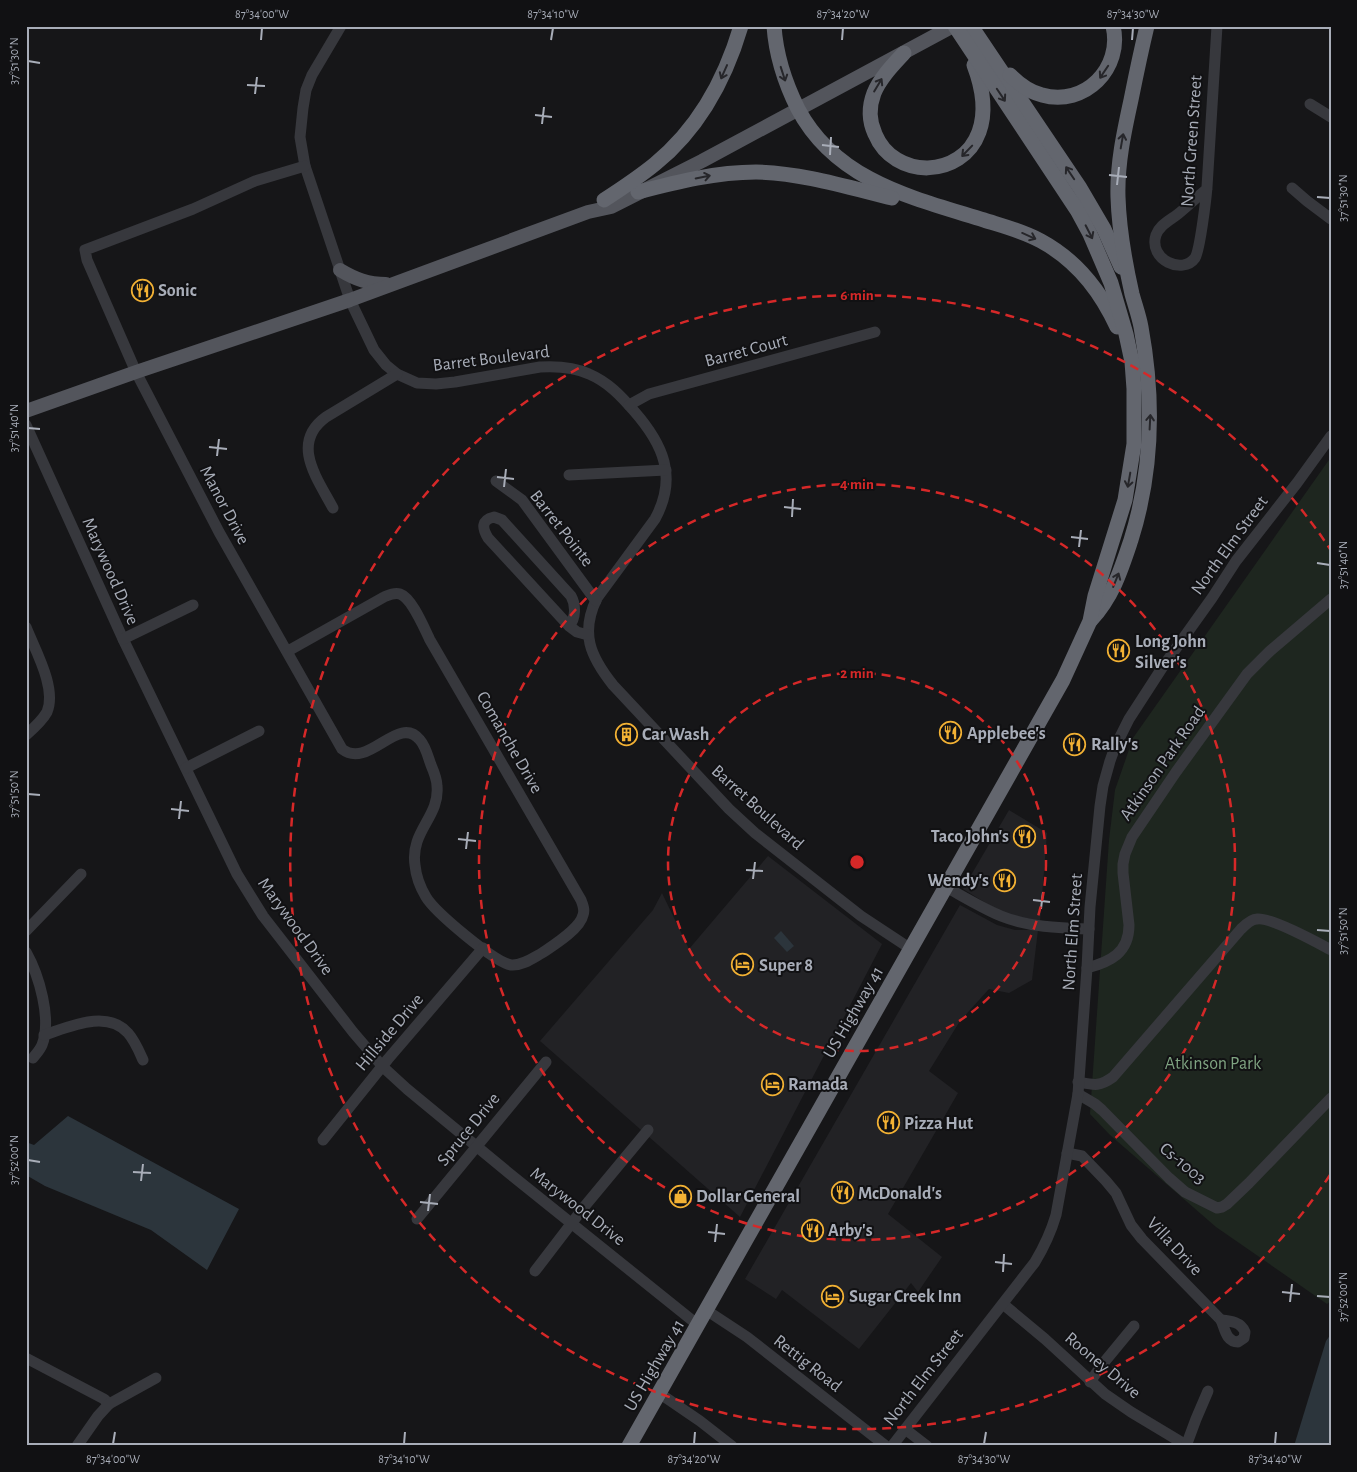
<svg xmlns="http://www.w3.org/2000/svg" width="1357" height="1472" viewBox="0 0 1357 1472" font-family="'Alegreya Sans',sans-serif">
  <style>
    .built { fill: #222225 }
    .green { fill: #1e261f }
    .water { fill: #2c353c }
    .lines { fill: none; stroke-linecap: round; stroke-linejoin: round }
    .minor { stroke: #37383d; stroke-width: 11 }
    .major { stroke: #53555c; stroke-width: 14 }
    .highway { stroke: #63666e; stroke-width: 15 }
    .oneway { stroke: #26262a }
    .ticks { fill: none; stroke: #a8adb8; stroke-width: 2 }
    .ring { fill: none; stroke: #d62828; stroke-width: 2.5; stroke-dasharray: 9 6 }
    .labels { text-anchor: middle; stroke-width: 4; stroke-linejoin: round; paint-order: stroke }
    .street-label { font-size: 18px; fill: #a8adb8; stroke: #111113 }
    .poi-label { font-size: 18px; font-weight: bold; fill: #a8adb8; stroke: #111113; text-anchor: start }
    .park-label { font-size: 18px; fill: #7fa381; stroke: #111113 }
    .centre { fill: #d62828; stroke: #111113; stroke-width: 2.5 }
    .ring-label { font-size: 15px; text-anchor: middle; font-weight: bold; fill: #d62828; stroke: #111113; stroke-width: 4; stroke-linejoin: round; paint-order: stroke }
    .neatline { fill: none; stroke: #a8adb8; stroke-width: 2 }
    .ticks-label { font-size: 12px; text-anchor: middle; fill: #a8adb8 }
  </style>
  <rect width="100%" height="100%" fill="#161618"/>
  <g class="built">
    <polygon points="1009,810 1047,833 1040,921 1007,914 989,905 963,889"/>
    <polygon points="768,856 882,944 740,1217 540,1041 653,910 662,893 689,949"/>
    <polygon points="960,905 997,925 1015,930 1038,930 1032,980 1009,993 989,989 960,1021 929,1071 958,1093 888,1214 942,1257 918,1292 911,1283 859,1349 782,1290 776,1299 745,1279"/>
  </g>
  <polygon class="green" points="1331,457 1331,1301 1327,1304 1216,1227 1110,1135 1090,1114 1109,840 1115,790 1133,738"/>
  <g class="water">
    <polygon points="781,931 794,946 787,952 774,938"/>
    <polygon points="68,1116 239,1209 207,1270 151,1230 45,1186 26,1175 26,1142 34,1145"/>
    <polygon points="1331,1334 1331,1446 1294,1446 1326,1341"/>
  </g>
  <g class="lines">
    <g class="minor">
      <path d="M341,26L312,75L306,90L303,108L300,137L305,166L350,300L374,350L386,365L397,374L417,383L436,384L455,382L540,367C557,366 574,367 589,374C608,382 621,396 634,411C663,444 678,477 655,519L597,598C580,633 590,656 613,685L729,809L755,833L861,916L911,949"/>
      <polyline points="1310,104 1331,117"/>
      <polyline points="1292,188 1307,201 1331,219"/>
      <path d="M1207,189C1197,197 1188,206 1178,214C1173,218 1167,221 1162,226C1160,228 1157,232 1156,235C1148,260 1183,275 1195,258C1200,250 1206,199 1207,187L1217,26"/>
      <polyline points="629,405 649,394 875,332"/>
      <polyline points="26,425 123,639 237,874 263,916 353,1032 383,1067 407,1089 510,1174 698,1325"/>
      <polyline points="569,475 666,470"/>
      <polyline points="496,481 522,500 596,601"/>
      <path d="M333,508C317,478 290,443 326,417L397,374"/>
      <path d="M569,626L488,538C482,528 481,520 494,517L502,520L571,596C576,605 576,618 569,626L577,632L588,635"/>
      <path d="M26,627C35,650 57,688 47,712C42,721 34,728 26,735"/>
      <polyline points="123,639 193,605"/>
      <path d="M288,651L384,597C389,595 394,592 400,594C412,598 424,628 430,640L581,900C583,905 585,910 583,915C580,929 554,945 542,953C533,958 522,966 511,965C494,962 435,912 426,897C420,887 416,876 415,865C410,831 440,817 437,786C437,779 434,772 431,765C428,757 426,747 420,740C398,713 369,770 342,749L219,532L136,372L87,260L85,250L193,209L255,181L305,166"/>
      <polyline points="186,768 259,731"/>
      <path d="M946,887C964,897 982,908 1001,916C1028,927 1060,928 1089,929"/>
      <polyline points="26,931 81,874"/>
      <path d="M26,952C39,975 52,1019 42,1045C40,1050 36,1054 33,1058"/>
      <path d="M1087,968C1110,962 1129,953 1129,925L1123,873V864L1125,854L1132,837L1176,772L1247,674L1270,651L1331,599"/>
      <path d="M44,1035C69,1027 107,1009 128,1033C135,1041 139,1051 143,1060"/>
      <path d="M1078,1082C1094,1085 1099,1087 1113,1077L1241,929C1245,925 1251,919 1257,919C1271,917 1318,943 1331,950"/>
      <polyline points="1078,1094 1095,1104 1102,1110 1169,1178 1185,1192 1217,1208 1222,1207 1227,1204 1249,1183 1331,1098"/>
      <polyline points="323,1140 388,1059 483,948"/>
      <polyline points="1067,1153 1082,1156 1106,1181 1116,1193 1131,1225 1142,1239 1221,1320"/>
      <polyline points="417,1219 546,1062"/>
      <polyline points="535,1271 584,1207 648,1130"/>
      <polyline points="1003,1304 1045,1339 1105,1394 1131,1412 1186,1445"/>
      <polyline points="706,1310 747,1337 886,1446"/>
      <path d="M1221,1320C1231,1321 1241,1322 1245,1332L1244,1338L1238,1342C1226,1342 1225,1329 1221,1320Z"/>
      <polyline points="26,1358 104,1399 109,1404"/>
      <polyline points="1090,1382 1101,1366 1134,1326"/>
      <polyline points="659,1393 700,1421 732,1446"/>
      <polyline points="905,1429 927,1446"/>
      <polyline points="77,1446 98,1416 109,1404 156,1378"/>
      <path d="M892,1446L1035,1262C1044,1247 1051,1232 1056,1215L1078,1094L1087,968L1090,907L1100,806L1103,786L1110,761L1115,747L1129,719L1162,668L1212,598L1236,561L1297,483L1331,436"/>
      <polyline points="1186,1446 1196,1419 1208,1391"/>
    </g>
    <g class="major">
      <path d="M340,270C355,279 368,284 386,284"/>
      <polyline points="26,411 136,372 350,300 588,212 611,207 702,161 953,26"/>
    </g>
    <g class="highway">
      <path d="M774,26C776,56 785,83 798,109C836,181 913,198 984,220C1003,226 1023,231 1041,241C1076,260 1101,292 1117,327"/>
      <polyline points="971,26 1080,188 1104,229 1121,267"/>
      <path d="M904,53C893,65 880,78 874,93C869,106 869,121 875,134C894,180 962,179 979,132C987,110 982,86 974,65"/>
      <path d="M1010,75C1019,84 1030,92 1042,95C1085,107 1123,68 1113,26"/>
      <path d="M638,192C677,182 716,172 756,172C802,173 847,187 892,198"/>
      <path d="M604,200C621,189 639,177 655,164C698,129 725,80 741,26"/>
      <path d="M1091,620C1113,596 1121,570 1131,540C1153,470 1154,398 1141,327C1139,316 1135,305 1132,294C1125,263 1119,229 1118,197C1117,164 1124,132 1131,100C1136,75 1141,51 1147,26"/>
      <polyline points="629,1446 1063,680 1090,621 1095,596 1125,500 1134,444 1134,389 1132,362 1126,334 1111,283 1090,234 1077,210 955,26"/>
    </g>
  </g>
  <defs><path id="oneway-shaft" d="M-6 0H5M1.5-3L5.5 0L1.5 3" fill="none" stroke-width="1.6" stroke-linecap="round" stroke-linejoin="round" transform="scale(1.25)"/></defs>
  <g class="oneway">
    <use href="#oneway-shaft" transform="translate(724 72) rotate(114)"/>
    <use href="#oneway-shaft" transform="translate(1104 72) rotate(124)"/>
    <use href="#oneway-shaft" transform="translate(783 74) rotate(72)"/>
    <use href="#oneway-shaft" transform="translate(878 85) rotate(-59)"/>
    <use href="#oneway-shaft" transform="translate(1001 95) rotate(56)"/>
    <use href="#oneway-shaft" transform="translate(1122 141) rotate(-80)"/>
    <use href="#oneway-shaft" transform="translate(967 151) rotate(134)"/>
    <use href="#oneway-shaft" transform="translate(1070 173) rotate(-124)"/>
    <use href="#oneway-shaft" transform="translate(703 177) rotate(-11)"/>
    <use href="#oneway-shaft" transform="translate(1089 232) rotate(63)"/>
    <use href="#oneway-shaft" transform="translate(1029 236) rotate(24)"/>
    <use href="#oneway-shaft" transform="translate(1150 422) rotate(-87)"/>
    <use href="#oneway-shaft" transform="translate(1129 480) rotate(100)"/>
    <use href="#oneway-shaft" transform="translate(1116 580) rotate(-68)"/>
  </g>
  <path class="ticks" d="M261,40L262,28M551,40L553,28M842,40L843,28M1132,40L1133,28M28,61L40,63M247,85L265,86M255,94L257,77M535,115L552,117M542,124L544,107M822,145L839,147M830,155L831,137M1109,175L1127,177M1117,185L1119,167M1317,197L1330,198M28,428L40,429M209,447L227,449M217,456L219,439M497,477L514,479M504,487L506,469M784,507L801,509M792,517L793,499M1071,537L1088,539M1079,547L1081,530M1317,563L1330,565M28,794L40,795M171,809L189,811M179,819L181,801M458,839L476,841M466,849L468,832M746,870L763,871M753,879L755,862M1033,900L1050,902M1041,909L1043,892M1317,930L1330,931M28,1160L40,1162M133,1172L151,1173M141,1181L143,1164M420,1202L438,1204M428,1211L430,1194M708,1232L725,1234M715,1242L717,1224M995,1262L1012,1264M1003,1272L1004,1254M1282,1292L1300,1294M1317,1296L1330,1297M1290,1302L1292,1284M113,1444L115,1432M404,1444L405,1432M694,1444L695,1432M984,1444L986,1432M1275,1444L1276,1432"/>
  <g class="ring">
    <circle cx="857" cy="862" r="189"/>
    <circle cx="857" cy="862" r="378"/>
    <path d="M1330 1175A567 567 0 1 1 1330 549"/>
  </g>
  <defs>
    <symbol id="restaurant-ring" viewBox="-11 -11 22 22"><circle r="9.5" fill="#111113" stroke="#f2b134" stroke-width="1.5"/><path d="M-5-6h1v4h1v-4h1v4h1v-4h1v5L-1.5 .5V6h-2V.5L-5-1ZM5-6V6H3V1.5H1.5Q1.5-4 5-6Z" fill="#f2b134"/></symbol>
    <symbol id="building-ring" viewBox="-11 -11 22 22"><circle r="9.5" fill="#111113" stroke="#f2b134" stroke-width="1.5"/><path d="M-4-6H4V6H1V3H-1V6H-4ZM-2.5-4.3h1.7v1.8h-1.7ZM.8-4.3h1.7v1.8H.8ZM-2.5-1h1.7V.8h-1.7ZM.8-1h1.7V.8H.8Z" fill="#f2b134"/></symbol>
    <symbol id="hotel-ring" viewBox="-11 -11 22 22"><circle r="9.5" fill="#111113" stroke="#f2b134" stroke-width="1.5"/><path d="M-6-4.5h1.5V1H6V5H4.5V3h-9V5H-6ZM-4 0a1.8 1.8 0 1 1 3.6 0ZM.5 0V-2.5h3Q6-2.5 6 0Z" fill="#f2b134"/></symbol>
    <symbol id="shop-ring" viewBox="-11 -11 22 22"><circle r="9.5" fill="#111113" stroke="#f2b134" stroke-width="1.5"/><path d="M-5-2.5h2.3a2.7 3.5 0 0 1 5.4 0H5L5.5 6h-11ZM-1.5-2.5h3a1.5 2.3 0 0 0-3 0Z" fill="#f2b134"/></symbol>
  </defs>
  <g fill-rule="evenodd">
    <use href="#restaurant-ring" x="130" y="278" width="25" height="25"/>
    <use href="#restaurant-ring" x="1106" y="638" width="25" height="25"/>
    <use href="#restaurant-ring" x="938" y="720" width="25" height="25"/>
    <use href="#building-ring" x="614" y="722" width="25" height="25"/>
    <use href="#restaurant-ring" x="1062" y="732" width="25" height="25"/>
    <use href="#restaurant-ring" x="1012" y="824" width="25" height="25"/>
    <use href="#restaurant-ring" x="992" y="868" width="25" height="25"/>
    <use href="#hotel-ring" x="730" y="952" width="25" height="25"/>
    <use href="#hotel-ring" x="760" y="1072" width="25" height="25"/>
    <use href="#restaurant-ring" x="876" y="1110" width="25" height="25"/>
    <use href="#restaurant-ring" x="830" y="1180" width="25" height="25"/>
    <use href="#shop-ring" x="668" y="1184" width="25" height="25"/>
    <use href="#restaurant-ring" x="800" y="1218" width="25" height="25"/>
    <use href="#hotel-ring" x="820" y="1284" width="25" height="25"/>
  </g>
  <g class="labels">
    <g class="street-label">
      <text transform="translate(1191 141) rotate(-86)" y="6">North Green Street</text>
      <text transform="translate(746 350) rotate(-15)" y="6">Barret Court</text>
      <text transform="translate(491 358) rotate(-7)" y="6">Barret Boulevard</text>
      <text transform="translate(225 505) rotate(62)" y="6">Manor Drive</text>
      <text transform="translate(562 528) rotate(52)" y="6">Barret Pointe</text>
      <text transform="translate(1229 545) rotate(-54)" y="6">North Elm Street</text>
      <text transform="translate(111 571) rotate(66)" y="6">Marywood Drive</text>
      <text transform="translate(510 742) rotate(60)" y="6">Comanche Drive</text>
      <text transform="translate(1162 763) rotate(-55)" y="6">Atkinson Park Road</text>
      <text transform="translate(758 807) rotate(42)" y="6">Barret Boulevard</text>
      <text transform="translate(296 926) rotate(54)" y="6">Marywood Drive</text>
      <text transform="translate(1072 932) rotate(-86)" y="6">North Elm Street</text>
      <text transform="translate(853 1012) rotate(-60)" y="6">US Highway 41</text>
      <text transform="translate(389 1032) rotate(-50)" y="6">Hillside Drive</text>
      <text transform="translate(468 1129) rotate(-51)" y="6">Spruce Drive</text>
      <text transform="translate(1183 1163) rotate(40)" y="6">Cs-1003</text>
      <text transform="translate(578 1206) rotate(38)" y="6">Marywood Drive</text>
      <text transform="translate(1175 1246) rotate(47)" y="6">Villa Drive</text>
      <text transform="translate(808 1363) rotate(38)" y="6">Rettig Road</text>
      <text transform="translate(654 1365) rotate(-60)" y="6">US Highway 41</text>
      <text transform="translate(1103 1365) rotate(40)" y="6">Rooney Drive</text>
      <text transform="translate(923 1377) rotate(-52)" y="6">North Elm Street</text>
    </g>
    <g class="poi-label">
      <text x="158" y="296">Sonic</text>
      <text x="1135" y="647">Long John<tspan x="1135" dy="21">Silver's</tspan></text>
      <text x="967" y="739">Applebee's</text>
      <text x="642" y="740">Car Wash</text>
      <text x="1091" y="750">Rally's</text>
      <text x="1009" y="842" text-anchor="end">Taco John's</text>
      <text x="989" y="886" text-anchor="end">Wendy's</text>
      <text x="759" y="971">Super 8</text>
      <text x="788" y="1090">Ramada</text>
      <text x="904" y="1129">Pizza Hut</text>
      <text x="858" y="1199">McDonald's</text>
      <text x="696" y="1202">Dollar General</text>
      <text x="828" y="1236">Arby's</text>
      <text x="849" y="1302">Sugar Creek Inn</text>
    </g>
    <g class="park-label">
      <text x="1213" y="1069">Atkinson Park</text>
    </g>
  </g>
  <circle cx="857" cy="862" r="8" class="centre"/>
  <g class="ring-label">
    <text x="857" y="300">6 min</text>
    <text x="857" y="489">4 min</text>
    <text x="857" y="678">2 min</text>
  </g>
  <rect width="1357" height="1472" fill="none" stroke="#111113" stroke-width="55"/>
  <rect x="28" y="28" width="1302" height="1416" class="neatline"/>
  <g class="ticks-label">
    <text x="262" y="18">87°34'00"W</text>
    <text x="553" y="18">87°34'10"W</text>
    <text x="843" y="18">87°34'20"W</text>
    <text x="1133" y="18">87°34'30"W</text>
    <text transform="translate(14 61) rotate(-90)" y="4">37°51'30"N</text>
    <text transform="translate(1343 198) rotate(-90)" y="4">37°51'30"N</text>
    <text transform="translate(14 428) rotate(-90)" y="4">37°51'40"N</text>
    <text transform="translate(1343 565) rotate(-90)" y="4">37°51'40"N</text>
    <text transform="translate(14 794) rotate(-90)" y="4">37°51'50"N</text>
    <text transform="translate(1343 931) rotate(-90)" y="4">37°51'50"N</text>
    <text transform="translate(14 1160) rotate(-90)" y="4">37°52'00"N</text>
    <text transform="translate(1343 1297) rotate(-90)" y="4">37°52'00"N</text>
    <text x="113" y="1463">87°34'00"W</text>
    <text x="404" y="1463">87°34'10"W</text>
    <text x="694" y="1463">87°34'20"W</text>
    <text x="984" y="1463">87°34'30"W</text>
    <text x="1275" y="1463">87°34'40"W</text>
  </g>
</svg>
